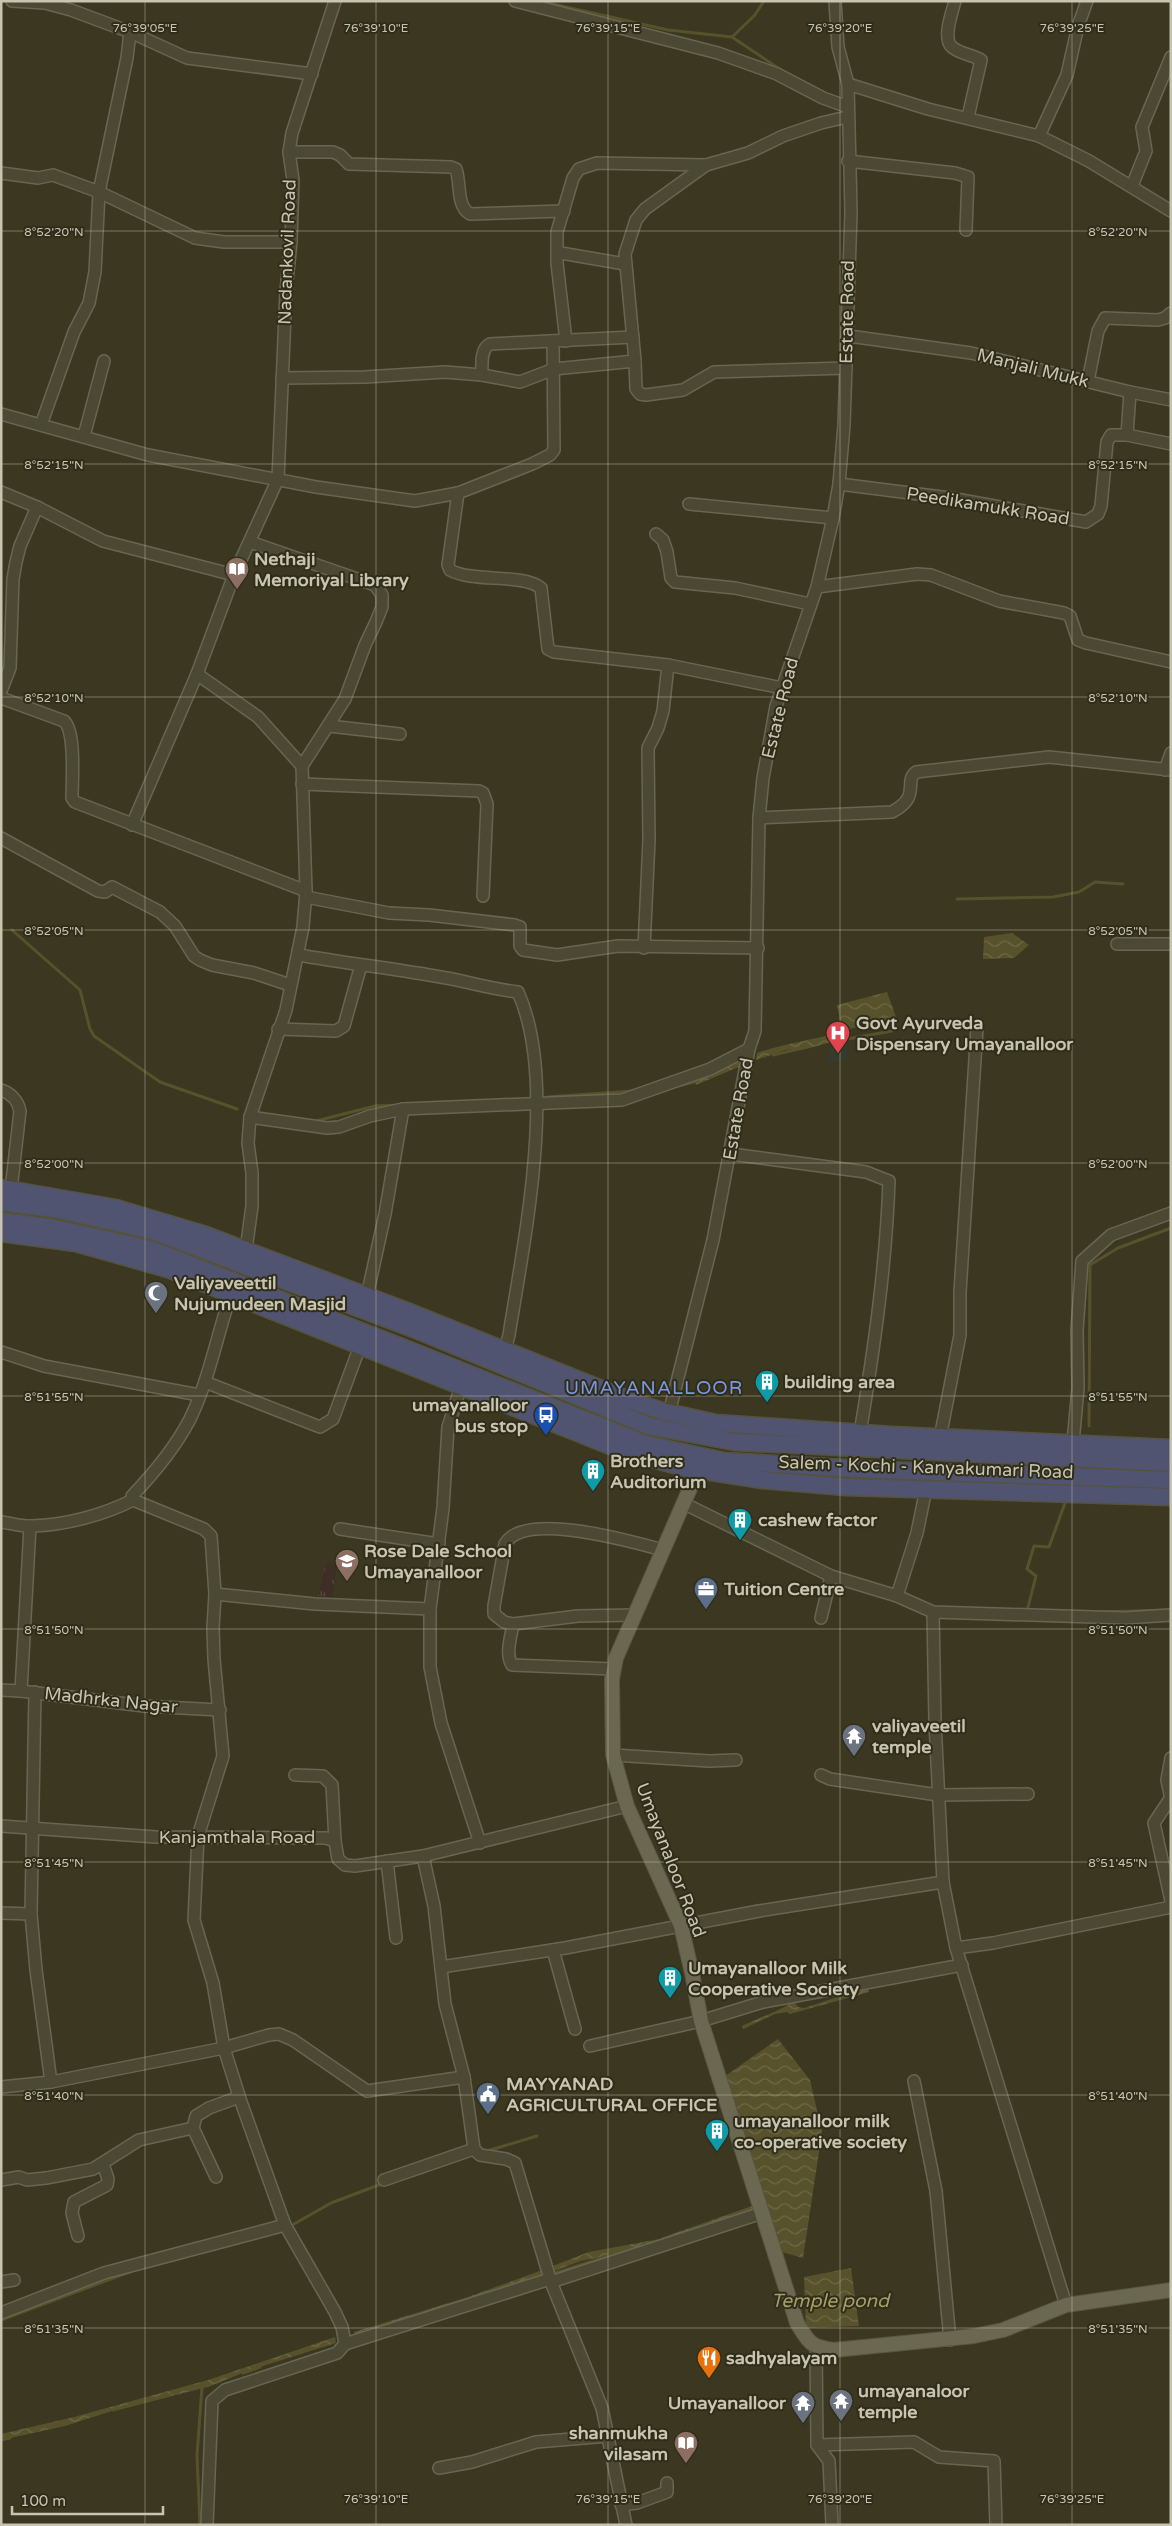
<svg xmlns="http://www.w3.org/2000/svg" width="1172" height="2526" viewBox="0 0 1172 2526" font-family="'Varela Round',sans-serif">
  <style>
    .medical { fill: #353c2d }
    .park { fill: url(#park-tufts) }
    .water { fill: url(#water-waves) }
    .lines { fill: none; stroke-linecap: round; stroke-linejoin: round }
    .stream { stroke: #57522b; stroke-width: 3 }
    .minor-casing { stroke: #686652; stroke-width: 14 }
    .major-casing { stroke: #575541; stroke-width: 16 }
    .highway-casing { stroke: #55533f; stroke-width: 19 }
    .minor { stroke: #4b4834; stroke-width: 11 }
    .major { stroke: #6b6852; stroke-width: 14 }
    .highway { stroke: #515471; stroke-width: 16 }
    .ticks { fill: none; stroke: #c7c5af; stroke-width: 1; stroke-opacity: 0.45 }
    .labels { text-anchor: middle; stroke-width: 4; stroke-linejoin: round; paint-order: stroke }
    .street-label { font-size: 18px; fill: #c7c5af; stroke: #2f2d1a }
    .poi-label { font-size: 18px; font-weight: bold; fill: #c7c5af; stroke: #2f2d1a; text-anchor: start }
    .neighbourhood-label { font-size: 19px; letter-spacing: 1px; fill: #7b97e0; stroke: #2f2d1a }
    .water-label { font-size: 19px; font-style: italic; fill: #a89f67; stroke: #2f2d1a }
    .ticks-label { font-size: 12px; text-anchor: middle; fill: #c7c5af; stroke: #2f2d1a; stroke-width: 4; stroke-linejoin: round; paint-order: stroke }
  </style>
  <defs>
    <pattern id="park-tufts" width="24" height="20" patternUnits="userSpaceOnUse" patternTransform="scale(1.25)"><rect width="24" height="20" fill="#3e2e25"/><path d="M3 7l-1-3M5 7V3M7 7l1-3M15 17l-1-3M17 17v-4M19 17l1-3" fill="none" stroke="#584b42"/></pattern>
    <pattern id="water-waves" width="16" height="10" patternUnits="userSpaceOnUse" patternTransform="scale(1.25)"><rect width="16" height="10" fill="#57522b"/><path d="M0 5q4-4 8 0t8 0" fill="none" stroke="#6e6947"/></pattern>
  </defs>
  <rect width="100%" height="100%" fill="#3b3721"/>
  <polygon class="medical" points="847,1043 847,1060 828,1064 829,1048"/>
  <polygon class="park" points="326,1563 337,1564 332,1598 318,1597"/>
  <g class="water">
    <polygon points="1012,933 1029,945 1014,958 983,959 984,937"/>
    <polygon points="887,992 896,1017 842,1031 837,1005"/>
    <path d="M838,1033L839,1040L806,1049L785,1050L756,1060L757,1053C783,1044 811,1040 838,1033Z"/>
    <polygon points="743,1055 741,1066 696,1085 695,1081"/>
    <path d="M868,1987L869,1992L790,2014L787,2012L775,2014L743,2029L742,2026C752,2021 788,2007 794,2001L798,2007L804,2008Z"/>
    <polygon points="778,2039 810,2080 822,2132 803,2258 782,2252 725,2076"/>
    <polygon points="752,2206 754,2211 664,2243 661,2238"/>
    <polygon points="659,2239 662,2245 581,2261 551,2272 550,2267 589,2252"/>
    <polygon points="851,2268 859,2326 806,2328 804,2277"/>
    <polygon points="545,2269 546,2276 356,2339 354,2332 468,2297"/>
    <polygon points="335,2337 336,2343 250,2370 208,2387 115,2410 65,2426 1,2440 1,2434 74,2417 208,2380"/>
  </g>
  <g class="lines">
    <g class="stream">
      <polyline points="540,1 668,30 732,37 781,70"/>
      <polyline points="732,37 754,16 764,1"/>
      <polyline points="957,899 1053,897 1079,892 1095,882 1123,884"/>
      <polyline points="12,930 80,990 90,1029 94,1036 160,1082 237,1109"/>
      <polyline points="836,1041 892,1031"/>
      <polyline points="773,1055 803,1048"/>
      <polyline points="670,1088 698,1081"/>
      <polyline points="547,1097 633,1091"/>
      <polyline points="312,1122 375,1106 399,1105"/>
      <polyline points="1089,1426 1090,1265 1118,1248 1171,1228"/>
      <polyline points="1027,1611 1036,1576 1027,1569 1034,1546 1049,1547 1065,1503"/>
      <polyline points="1097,1612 1166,1610"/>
      <polyline points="487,2151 537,2136"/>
      <polyline points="294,2224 331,2203 384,2183"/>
      <polyline points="204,2252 275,2233"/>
      <polyline points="552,2274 615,2254"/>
      <polyline points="1,2320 135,2270"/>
      <polyline points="243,2373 260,2367"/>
      <polyline points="113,2410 170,2395"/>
      <polyline points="1,2440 10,2438"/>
      <polyline points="200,2525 197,2455 202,2387"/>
    </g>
    <defs>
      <g id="minor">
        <polyline points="12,1 45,3 71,10 130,32 187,58 312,74"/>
        <polyline points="515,1 718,53 777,74 823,98 848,107"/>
        <path d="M955,1C952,13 942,38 952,47C960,54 973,55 981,60L968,117"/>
        <polyline points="848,84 928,109 1039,136 1089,161 1171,211"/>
        <polyline points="1039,136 1067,75 1078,26 1087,1"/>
        <path d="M289,152H333L340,155L349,164L451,167L456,169C461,183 456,206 470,214L564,211"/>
        <polyline points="848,161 955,173 968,177 966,230"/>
        <polyline points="1,173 38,178 53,175 99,192 195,238 224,242 291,242"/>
        <polyline points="1132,186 1146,151 1142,127 1171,57"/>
        <polyline points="561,253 625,264"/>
        <polyline points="849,336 971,353 1130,392 1127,435"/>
        <polyline points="566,341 557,263 557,232 573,178 579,169 597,163 706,165"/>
        <polyline points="635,361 625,254 636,220 645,209 706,165 748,153 783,136 821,123 847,117"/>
        <path d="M482,375C482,365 480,349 490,344L633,337"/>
        <polyline points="282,378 365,377 445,372 482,375 520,382 554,369 635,361 636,389 640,394 646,395 683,390 714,372 846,368"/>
        <polyline points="1088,381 1098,331 1105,318 1158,320 1165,318 1171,313"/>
        <polyline points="1130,392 1171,400"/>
        <polyline points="1,414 148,455 316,487 415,501 458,493 532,464 550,455 554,450 553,341"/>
        <polyline points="41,425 74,332 89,303 95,272 99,192 127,58 130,32"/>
        <polyline points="84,436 104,361"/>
        <polyline points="839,484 950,498 1086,522 1098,514 1101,506 1107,442 1111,435 1127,435 1171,444"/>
        <polyline points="1,492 37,507 103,541 234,575"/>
        <path d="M458,493L448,565L450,570C473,583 522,573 541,588L548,649L554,652L668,665L782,688"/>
        <polyline points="689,504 833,518"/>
        <polyline points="656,534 663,540 667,552 671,578 675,582 735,588 810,604"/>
        <polyline points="250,542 375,585 382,595 382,607 376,622 365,645 345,699 302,766"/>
        <polyline points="817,587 917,574 931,575 999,601 1064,613 1070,616 1078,640 1086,643 1171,662"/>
        <polyline points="1,691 10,668 13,579 16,562 20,546 37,507"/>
        <path d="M1,698L64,721C76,732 72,780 72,798L75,802L306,891"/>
        <polyline points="329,726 400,734"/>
        <polyline points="1165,770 1171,753"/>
        <polyline points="302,784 479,791 483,793 487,804 483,896"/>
        <path d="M759,818L892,812C922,796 903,782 916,772L1049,757L1171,770"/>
        <polyline points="132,825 197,674"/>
        <polyline points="1,838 98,891 105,892 112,887 160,912 175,926 194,956 200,960 212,965 254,973 290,985"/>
        <polyline points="306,897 389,913 429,915 515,925 520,927 520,946 523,950 557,955 618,946 758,948"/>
        <polyline points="1117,944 1171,944"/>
        <polyline points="644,948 649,840 648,748 658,728 663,711 668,665"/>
        <path d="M299,955C344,963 390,968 435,976C463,980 490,989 518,992C558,1081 524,1240 509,1335L505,1350"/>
        <polyline points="278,1029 336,1031 344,1026 361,965"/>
        <path d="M1,1090C11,1093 18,1101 20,1111L11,1190"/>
        <polyline points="250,1117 327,1128 339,1127 370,1116 403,1109 622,1100 710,1069 749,1049"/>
        <path d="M731,1154L866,1172L889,1181C886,1266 874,1349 860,1433"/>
        <polyline points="246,1250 252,1206 252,1173 248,1143 250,1117 286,1010 303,927 306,891 302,766 258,717 197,674 234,575 278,479 286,291 291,242 293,180 289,152 292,133 335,1"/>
        <polyline points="367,1296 385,1214 403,1109"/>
        <polyline points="1,1352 44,1366 199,1395"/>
        <polyline points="205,1382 320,1427 333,1419 360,1346"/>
        <polyline points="461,1386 448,1427 443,1508 430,1609 430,1667 441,1723 480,1843"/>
        <polyline points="669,1413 713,1240 749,1049 755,1031 759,818 763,778 776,706 817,587 833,518 839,484 844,425 851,212 848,84 838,47 835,1"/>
        <polyline points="940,1438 960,1335 960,1292 977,1028"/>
        <polyline points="1073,1443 1078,1388 1077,1330 1082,1261 1111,1235 1171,1213"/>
        <polyline points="683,1503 831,1576 897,1596 933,1612 1125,1618 1171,1615"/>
        <path d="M1,1522C11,1523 22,1527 32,1526C66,1525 103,1515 133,1500"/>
        <polyline points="340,1529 439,1544"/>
        <polyline points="215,1594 315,1604 430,1609"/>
        <polyline points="897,1596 917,1533 926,1489"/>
        <polyline points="933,1612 935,1722 943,1882 956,1948"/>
        <path d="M635,1615L578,1616L513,1624L504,1622L494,1614V1606L505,1544C524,1510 633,1542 663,1550"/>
        <polyline points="821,1618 831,1576"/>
        <path d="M513,1624C511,1637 505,1654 512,1665L613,1669"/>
        <polyline points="1,1690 21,1691 144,1706 220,1710"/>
        <polyline points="21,1691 30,1526"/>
        <polyline points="35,1692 31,1914 36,1970 51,2082"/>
        <polyline points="613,1755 709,1761 736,1760"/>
        <polyline points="1171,1758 1167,1780 1171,1799"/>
        <polyline points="295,1775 323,1776 332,1785 335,1841"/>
        <polyline points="821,1775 830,1779 938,1795 1028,1794"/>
        <polyline points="1170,1799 1154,1823 1171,1901"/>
        <polyline points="1,1826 156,1837 326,1838 335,1841 338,1859 345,1865 355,1866 423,1856 627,1806"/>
        <polyline points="423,1856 434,1906 445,2004 464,2077 474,2149 480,2155 506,2159 515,2163 551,2282 602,2408 626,2525"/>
        <polyline points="387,1861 396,1938"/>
        <polyline points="1,1913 31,1914"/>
        <polyline points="553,1950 575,2029"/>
        <polyline points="441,1967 565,1948 759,1911 943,1882"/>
        <polyline points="590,2046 701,2021 763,2002 962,1965"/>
        <polyline points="914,2081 936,2191 950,2340"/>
        <polyline points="1,2087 51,2082 224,2048 269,2035 279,2034 293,2040 367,2091 464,2077"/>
        <polyline points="193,2128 216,2177"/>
        <polyline points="1,2180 19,2177 27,2180 46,2178 93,2169 139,2140 193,2128 196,2116 209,2108 239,2097"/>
        <polyline points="384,2180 474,2149"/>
        <polyline points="78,2236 72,2213 74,2202 107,2185 108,2179 103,2164"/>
        <polyline points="1,2282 14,2280"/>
        <polyline points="551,2282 762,2213"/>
        <polyline points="1066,2305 956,1948 993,1943 1171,1907"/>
        <polyline points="1,2313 104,2273 285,2225"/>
        <polyline points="345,2344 550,2279"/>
        <polyline points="816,2347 817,2445 829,2461 832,2525"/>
        <polyline points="817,2445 914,2442 939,2457 994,2461 996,2525"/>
        <polyline points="439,2468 472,2462 536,2442 608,2436"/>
        <polyline points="621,2505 637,2503 667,2492 667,2483"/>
        <path d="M207,2525L212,2401L225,2390L337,2353L345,2344L342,2327L335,2312L285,2225L240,2099L224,2048L213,1983L194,1920L198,1836L223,1756L214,1659L213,1628L215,1594L211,1536L204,1529L133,1500L132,1496C154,1473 175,1448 190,1419C209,1380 217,1335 231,1294"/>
      </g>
      <path id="major" d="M698,1470L616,1658L612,1679L613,1755L627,1806L681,1926L692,1973L701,2021L797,2323C809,2343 811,2347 834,2350L974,2336L1003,2330L1066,2305L1171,2290"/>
      <g id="highway">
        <polyline points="1,1188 116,1208 203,1234 409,1312 629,1400 662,1411 716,1423 892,1435 1171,1448"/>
        <polyline points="1,1202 55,1209 153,1231 414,1329 649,1426 735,1442 1171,1463"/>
        <polyline points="1,1221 54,1228 150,1249 402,1347 645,1444 724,1461 877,1470 1171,1480"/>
        <polyline points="1,1233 76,1243 168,1269 623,1451 686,1468 763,1480 846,1487 1171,1497"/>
      </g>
    </defs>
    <use href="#minor" class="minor-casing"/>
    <use href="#major" class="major-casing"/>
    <use href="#highway" class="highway-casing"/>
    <use href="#minor" class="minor"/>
    <use href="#major" class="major"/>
    <use href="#highway" class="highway"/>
  </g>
  <path class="ticks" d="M145,1V2525M376,1V2525M608,1V2525M840,1V2525M1072,1V2525M1,231H1171M1,464H1171M1,697H1171M1,930H1171M1,1163H1171M1,1396H1171M1,1629H1171M1,1862H1171M1,2095H1171M1,2328H1171"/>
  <defs>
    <symbol id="library-pin" viewBox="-11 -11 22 30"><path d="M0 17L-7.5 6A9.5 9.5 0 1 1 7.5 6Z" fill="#8d6e63" stroke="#2f2d1a"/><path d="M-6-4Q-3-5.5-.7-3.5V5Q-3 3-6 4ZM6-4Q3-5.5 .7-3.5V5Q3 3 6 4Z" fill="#fff"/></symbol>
    <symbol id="hospital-pin" viewBox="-11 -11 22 30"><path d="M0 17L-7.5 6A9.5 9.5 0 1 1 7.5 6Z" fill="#e0444e" stroke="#2f2d1a"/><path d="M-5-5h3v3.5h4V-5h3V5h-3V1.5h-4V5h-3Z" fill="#fff"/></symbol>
    <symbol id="mosque-pin" viewBox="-11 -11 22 30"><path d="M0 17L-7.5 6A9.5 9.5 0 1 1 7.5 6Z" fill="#6b7280" stroke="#2f2d1a"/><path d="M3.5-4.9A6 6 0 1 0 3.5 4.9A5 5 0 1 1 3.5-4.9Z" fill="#fff"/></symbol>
    <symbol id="building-pin" viewBox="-11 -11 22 30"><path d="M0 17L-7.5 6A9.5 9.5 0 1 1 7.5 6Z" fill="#0f9aa8" stroke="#2f2d1a"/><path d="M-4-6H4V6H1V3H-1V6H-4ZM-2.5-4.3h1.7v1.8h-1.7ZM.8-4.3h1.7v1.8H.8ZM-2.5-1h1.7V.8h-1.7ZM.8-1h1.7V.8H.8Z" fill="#fff"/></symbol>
    <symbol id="bus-pin" viewBox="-11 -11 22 30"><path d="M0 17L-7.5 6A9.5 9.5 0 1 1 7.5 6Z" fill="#1a4fb4" stroke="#2f2d1a"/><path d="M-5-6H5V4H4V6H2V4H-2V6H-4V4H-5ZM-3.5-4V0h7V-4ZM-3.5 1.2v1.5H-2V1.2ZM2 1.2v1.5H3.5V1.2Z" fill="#fff"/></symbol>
    <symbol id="school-pin" viewBox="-11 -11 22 30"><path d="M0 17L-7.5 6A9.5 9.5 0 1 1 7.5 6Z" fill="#8d6e63" stroke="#2f2d1a"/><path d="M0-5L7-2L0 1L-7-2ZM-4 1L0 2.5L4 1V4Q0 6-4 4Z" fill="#fff"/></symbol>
    <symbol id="office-pin" viewBox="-11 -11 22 30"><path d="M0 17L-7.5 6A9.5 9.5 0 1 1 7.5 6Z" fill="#5c6f8a" stroke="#2f2d1a"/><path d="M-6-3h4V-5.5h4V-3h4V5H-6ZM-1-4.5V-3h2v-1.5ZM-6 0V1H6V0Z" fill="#fff"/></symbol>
    <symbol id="temple-pin" viewBox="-11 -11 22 30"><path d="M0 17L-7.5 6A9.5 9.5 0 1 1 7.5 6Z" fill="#6b7280" stroke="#2f2d1a"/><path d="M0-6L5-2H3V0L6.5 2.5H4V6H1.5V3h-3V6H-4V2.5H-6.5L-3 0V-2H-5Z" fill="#fff"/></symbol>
    <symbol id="civic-pin" viewBox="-11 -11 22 30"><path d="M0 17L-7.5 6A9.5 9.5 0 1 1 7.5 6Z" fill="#5c6f8a" stroke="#2f2d1a"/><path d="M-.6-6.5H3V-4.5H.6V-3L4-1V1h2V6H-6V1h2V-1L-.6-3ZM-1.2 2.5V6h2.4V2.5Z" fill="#fff"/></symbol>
    <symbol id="restaurant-pin" viewBox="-11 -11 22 30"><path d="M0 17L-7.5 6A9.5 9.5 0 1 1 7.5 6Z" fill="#e8710a" stroke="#2f2d1a"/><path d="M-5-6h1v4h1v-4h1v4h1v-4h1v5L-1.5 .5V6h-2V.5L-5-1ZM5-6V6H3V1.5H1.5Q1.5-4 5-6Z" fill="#fff"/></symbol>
  </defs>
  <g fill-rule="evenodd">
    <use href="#library-pin" x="223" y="555" width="28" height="38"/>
    <use href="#hospital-pin" x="824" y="1019" width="28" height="38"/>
    <use href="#mosque-pin" x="142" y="1279" width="28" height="38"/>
    <use href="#building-pin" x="753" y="1368" width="28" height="38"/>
    <use href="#bus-pin" x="532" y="1401" width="28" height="38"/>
    <use href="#building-pin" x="579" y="1457" width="28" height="38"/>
    <use href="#building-pin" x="726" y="1506" width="28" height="38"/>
    <use href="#school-pin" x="333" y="1547" width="28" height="38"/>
    <use href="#office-pin" x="692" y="1575" width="28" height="38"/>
    <use href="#temple-pin" x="840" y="1722" width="28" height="38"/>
    <use href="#building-pin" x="656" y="1964" width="28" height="38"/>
    <use href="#civic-pin" x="474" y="2080" width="28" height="38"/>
    <use href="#building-pin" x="703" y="2117" width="28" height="38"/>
    <use href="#restaurant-pin" x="695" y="2344" width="28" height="38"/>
    <use href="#temple-pin" x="827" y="2387" width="28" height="38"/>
    <use href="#temple-pin" x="789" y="2389" width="28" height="38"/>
    <use href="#library-pin" x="672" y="2429" width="28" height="38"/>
  </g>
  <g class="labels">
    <g class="street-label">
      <text transform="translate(287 252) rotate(-88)" y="6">Nadankovil Road</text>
      <text transform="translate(847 312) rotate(-89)" y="6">Estate Road</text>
      <text transform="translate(1033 368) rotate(14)" y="6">Manjali Mukk</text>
      <text transform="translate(988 506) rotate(9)" y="6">Peedikamukk Road</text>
      <text transform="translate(780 708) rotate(-76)" y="6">Estate Road</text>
      <text transform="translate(738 1109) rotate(-80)" y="6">Estate Road</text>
      <text transform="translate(926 1467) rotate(2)" y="6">Salem - Kochi - Kanyakumari Road</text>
      <text transform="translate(111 1700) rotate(6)" y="6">Madhrka Nagar</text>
      <text x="237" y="1843">Kanjamthala Road</text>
      <text transform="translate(671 1860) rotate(69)" y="6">Umayanaloor Road</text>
    </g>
    <g class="poi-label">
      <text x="254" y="565">Nethaji<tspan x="254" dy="21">Memoriyal Library</tspan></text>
      <text x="856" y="1029">Govt Ayurveda<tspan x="856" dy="21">Dispensary Umayanalloor</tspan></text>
      <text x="174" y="1289">Valiyaveettil<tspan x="174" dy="21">Nujumudeen Masjid</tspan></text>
      <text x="784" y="1388">building area</text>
      <text x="528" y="1411" text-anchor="end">umayanalloor<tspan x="528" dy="21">bus stop</tspan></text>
      <text x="610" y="1467">Brothers<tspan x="610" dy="21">Auditorium</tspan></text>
      <text x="758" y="1526">cashew factor</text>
      <text x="364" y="1557">Rose Dale School<tspan x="364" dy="21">Umayanalloor</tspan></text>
      <text x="724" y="1595">Tuition Centre</text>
      <text x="872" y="1732">valiyaveetil<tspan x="872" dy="21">temple</tspan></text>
      <text x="688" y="1974">Umayanalloor Milk<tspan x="688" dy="21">Cooperative Society</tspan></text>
      <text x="506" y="2090">MAYYANAD<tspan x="506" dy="21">AGRICULTURAL OFFICE</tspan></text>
      <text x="734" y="2127">umayanalloor milk<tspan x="734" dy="21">co-operative society</tspan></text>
      <text x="726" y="2364">sadhyalayam</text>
      <text x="858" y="2397">umayanaloor<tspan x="858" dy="21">temple</tspan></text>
      <text x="786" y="2409" text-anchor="end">Umayanalloor</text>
      <text x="668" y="2439" text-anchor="end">shanmukha<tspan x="668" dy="21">vilasam</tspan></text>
    </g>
    <g class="neighbourhood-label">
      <text x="654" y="1394">UMAYANALLOOR</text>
    </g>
    <g class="water-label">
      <text x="830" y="2307">Temple pond</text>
    </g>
  </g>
  <g class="ticks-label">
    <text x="145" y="32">76°39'05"E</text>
    <text x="376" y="32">76°39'10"E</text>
    <text x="608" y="32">76°39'15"E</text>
    <text x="840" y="32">76°39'20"E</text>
    <text x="1072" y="32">76°39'25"E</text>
    <text x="54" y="236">8°52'20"N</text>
    <text x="1118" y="236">8°52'20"N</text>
    <text x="54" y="469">8°52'15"N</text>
    <text x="1118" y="469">8°52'15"N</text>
    <text x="54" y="702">8°52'10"N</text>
    <text x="1118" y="702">8°52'10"N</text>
    <text x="54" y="935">8°52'05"N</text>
    <text x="1118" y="935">8°52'05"N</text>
    <text x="54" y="1168">8°52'00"N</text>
    <text x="1118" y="1168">8°52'00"N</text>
    <text x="54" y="1401">8°51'55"N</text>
    <text x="1118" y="1401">8°51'55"N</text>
    <text x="54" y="1634">8°51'50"N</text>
    <text x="1118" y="1634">8°51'50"N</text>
    <text x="54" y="1867">8°51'45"N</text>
    <text x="1118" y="1867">8°51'45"N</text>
    <text x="54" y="2100">8°51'40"N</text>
    <text x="1118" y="2100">8°51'40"N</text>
    <text x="54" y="2333">8°51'35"N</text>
    <text x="1118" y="2333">8°51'35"N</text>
    <text x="376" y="2503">76°39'10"E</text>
    <text x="608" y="2503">76°39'15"E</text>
    <text x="840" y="2503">76°39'20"E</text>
    <text x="1072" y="2503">76°39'25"E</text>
  </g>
  <rect width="1172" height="2526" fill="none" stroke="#c7c5af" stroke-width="5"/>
  <path d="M12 2506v8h151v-8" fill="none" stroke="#c7c5af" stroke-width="2.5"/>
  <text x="20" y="2506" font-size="15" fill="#c7c5af" stroke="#2f2d1a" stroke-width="4" paint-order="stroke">100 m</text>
</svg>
